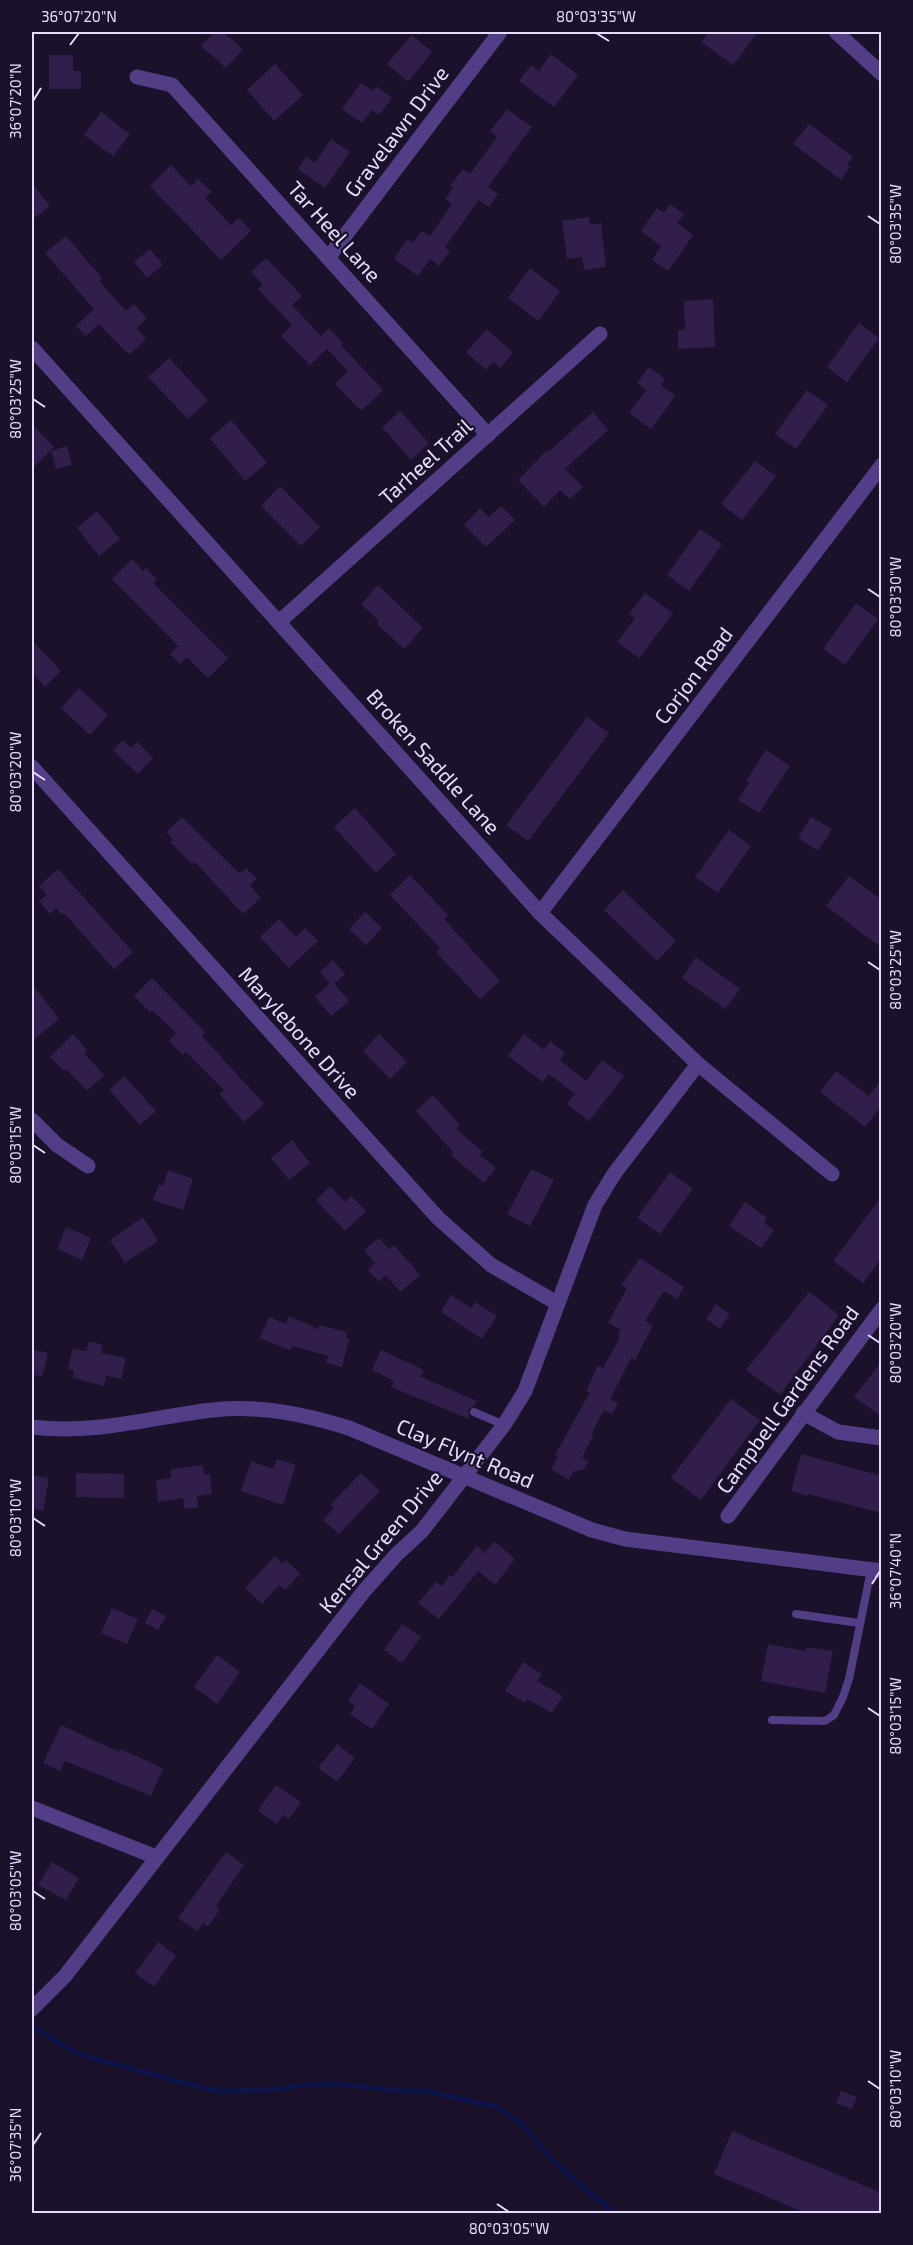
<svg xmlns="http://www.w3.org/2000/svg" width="913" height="2245" viewBox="0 0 913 2245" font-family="'Exo 2',sans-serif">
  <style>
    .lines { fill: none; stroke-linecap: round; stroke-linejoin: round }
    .stream { stroke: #0c1448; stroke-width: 5 }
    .building { fill: #311e4a }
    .service { stroke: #523e87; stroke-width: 8 }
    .minor { stroke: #523e87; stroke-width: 15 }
    .tertiary { stroke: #523e87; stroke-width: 15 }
    .ticks { fill: none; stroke: #e7dbfe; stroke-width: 2 }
    .labels { text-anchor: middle; stroke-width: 4.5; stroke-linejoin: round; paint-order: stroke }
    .street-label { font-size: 21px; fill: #e7dbfe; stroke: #1b112a }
    .neatline { fill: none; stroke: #e7dbfe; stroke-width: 2 }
    .ticks-label { font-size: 15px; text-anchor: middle; fill: #e7dbfe }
  </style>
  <rect width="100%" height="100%" fill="#1b112a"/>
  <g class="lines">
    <polyline class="stream" points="32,2026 72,2051 95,2059 216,2091 272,2090 303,2085 337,2084 402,2091 426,2091 497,2107 521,2123 552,2160 615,2214"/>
  </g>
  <g class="building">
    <polygon points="214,32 223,32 243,49 226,68 201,46"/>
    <polygon points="709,32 758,32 733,65 701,42"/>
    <polygon points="412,35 432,52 408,82 387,64"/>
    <polygon points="551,54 578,75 554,107 519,81 531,65 539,71"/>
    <polygon points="49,55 73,55 73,71 81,71 81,89 49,89"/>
    <polygon points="275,64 303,95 274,121 247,90"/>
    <polygon points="361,83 372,91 376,86 392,98 379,115 372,110 362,123 342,109"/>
    <polygon points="507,109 532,127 488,187 498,194 489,207 479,200 445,247 450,251 439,266 430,259 418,276 394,259 408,239 413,243 422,231 430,236 452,204 445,199 453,188 450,186 463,169 470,174 497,137 490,131"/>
    <polygon points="101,112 130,134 113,156 84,135"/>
    <polygon points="809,124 853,157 847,165 850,167 841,180 793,144"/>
    <polygon points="331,139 350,152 325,188 298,169 306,157 315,163"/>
    <polygon points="171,165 191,186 198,179 212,192 205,198 231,225 239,218 251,231 221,260 150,186"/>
    <polygon points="32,183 50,206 32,220"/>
    <polygon points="670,204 684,214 677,223 693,235 668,271 652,260 661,246 641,231 657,208 664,213"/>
    <polygon points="589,217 590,225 601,223 606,267 584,270 582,257 567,259 562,221"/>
    <polygon points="66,236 102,278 99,281 126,311 134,304 147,318 137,328 146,339 129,355 99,324 86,336 76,326 94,309 45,253"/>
    <polygon points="150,249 163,265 147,278 134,262"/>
    <polygon points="266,258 302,296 292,305 321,336 329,328 343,343 341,345 383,390 361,411 335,384 348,371 327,349 310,365 281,336 292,325 258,289 263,285 251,272"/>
    <polygon points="530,268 560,291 538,321 508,298"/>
    <polygon points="713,299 715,347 678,349 678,330 685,330 684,301"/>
    <polygon points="859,323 879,338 847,382 827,367"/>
    <polygon points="487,329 513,353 500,368 493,362 486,370 466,352"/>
    <polygon points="169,358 208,400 188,419 148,377"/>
    <polygon points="649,367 665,379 661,385 675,396 651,429 629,413 646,390 637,383"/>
    <polygon points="807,390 828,405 796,449 775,434"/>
    <polygon points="400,411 429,443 411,460 382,427"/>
    <polygon points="593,412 608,430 565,469 583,487 570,499 560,490 544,507 518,480 546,451 548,452"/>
    <polygon points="231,420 267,463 245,481 210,438"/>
    <polygon points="32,424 54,447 32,469"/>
    <polygon points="67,446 72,465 56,469 51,451"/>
    <polygon points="755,461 776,476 742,520 721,504"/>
    <polygon points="280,486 320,527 301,546 261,506"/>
    <polygon points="501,506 515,520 486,547 464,525 480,508 489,517"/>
    <polygon points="97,511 120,539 99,556 77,528"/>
    <polygon points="700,529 722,544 689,591 667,575"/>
    <polygon points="132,559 143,571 146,568 157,579 153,583 228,658 208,678 187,657 180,664 170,654 178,646 112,579"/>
    <polygon points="378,585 423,628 404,649 377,624 379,621 361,604"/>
    <polygon points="645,593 673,613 639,658 617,642 635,618 629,614"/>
    <polygon points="856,603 878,619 845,665 823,649"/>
    <polygon points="32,640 61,671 45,687 32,673"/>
    <polygon points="79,688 108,715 90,735 61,708"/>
    <polygon points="587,717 609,733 528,841 506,825"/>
    <polygon points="123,740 131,748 137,742 153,758 138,774 113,750"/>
    <polygon points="766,750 790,766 759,813 738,800 749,783 746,781"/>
    <polygon points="355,808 396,854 376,873 334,827"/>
    <polygon points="182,817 240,874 246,868 257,879 250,885 261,898 243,914 195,862 192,864 170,842 173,840 166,832"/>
    <polygon points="811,817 832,829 818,851 798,838"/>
    <polygon points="729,830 751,846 718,893 695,877"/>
    <polygon points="58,869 133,952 114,969 64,913 62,915 56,908 50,914 39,901 47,895 39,886"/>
    <polygon points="410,875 448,915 444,919 500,981 480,999 436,952 440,948 390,895"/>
    <polygon points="849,876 882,900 882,948 826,906"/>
    <polygon points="623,890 676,941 657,961 604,910"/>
    <polygon points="365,912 382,928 366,945 349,929"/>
    <polygon points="279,919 296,937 305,928 318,941 289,968 260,937"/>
    <polygon points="696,957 740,989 725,1009 682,978"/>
    <polygon points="333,960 345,974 334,984 349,1001 331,1016 315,997 330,983 320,972"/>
    <polygon points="152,978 205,1032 202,1036 264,1104 244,1122 219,1094 224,1090 186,1052 183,1055 169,1041 176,1033 152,1010 150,1012 134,996"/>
    <polygon points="32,984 59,1019 32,1041"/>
    <polygon points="73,1034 87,1050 84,1053 104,1075 87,1091 66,1069 64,1071 50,1057"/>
    <polygon points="379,1034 407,1062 390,1079 363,1051"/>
    <polygon points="524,1034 544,1050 550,1041 565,1053 560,1060 586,1081 602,1060 624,1076 589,1121 567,1104 575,1094 549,1074 543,1082 508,1056"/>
    <polygon points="836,1071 869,1096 882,1079 882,1105 865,1127 820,1092"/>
    <polygon points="124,1076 156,1111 140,1125 109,1090"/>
    <polygon points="433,1095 460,1125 456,1129 483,1152 480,1155 496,1168 484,1183 451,1155 453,1152 416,1111"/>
    <polygon points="292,1140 310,1163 289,1180 271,1158"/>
    <polygon points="531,1169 554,1180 530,1226 507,1214"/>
    <polygon points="168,1170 193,1179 183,1210 153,1200 159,1184 163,1186"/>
    <polygon points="670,1172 693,1189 660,1234 637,1218"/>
    <polygon points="330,1186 345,1202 351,1196 366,1211 345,1231 316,1200"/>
    <polygon points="882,1196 882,1257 863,1283 833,1261"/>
    <polygon points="745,1202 767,1218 764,1223 774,1230 761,1248 729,1226"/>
    <polygon points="143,1217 158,1241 125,1263 110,1240"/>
    <polygon points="66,1227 91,1238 82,1260 57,1249"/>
    <polygon points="379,1238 389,1249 394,1245 420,1275 400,1292 386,1275 379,1282 368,1270 375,1263 364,1250"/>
    <polygon points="640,1258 684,1287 677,1299 664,1291 645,1321 653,1325 635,1360 631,1358 610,1399 618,1403 612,1414 604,1410 592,1433 594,1434 582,1457 589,1461 584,1469 573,1472 569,1480 551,1469 558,1456 555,1455 590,1392 586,1391 598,1365 603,1368 620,1337 617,1335 621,1330 608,1323 627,1288 621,1285"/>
    <polygon points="809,1292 839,1315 780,1395 746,1370"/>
    <polygon points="451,1295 471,1308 475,1302 497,1316 482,1339 441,1312"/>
    <polygon points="716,1304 730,1314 720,1329 706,1319"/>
    <polygon points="289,1316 319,1329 319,1325 347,1332 346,1338 349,1339 342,1367 326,1363 328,1356 292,1346 290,1350 260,1338 269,1317 286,1324"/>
    <polygon points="89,1341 103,1345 101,1353 126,1358 121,1379 106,1376 104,1386 73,1378 74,1371 68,1369 73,1348 86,1351"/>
    <polygon points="32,1349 48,1353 42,1377 32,1374"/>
    <polygon points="381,1350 424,1370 421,1377 477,1401 474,1406 468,1410 469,1419 391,1387 394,1381 372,1370"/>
    <polygon points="882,1361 882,1417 854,1397"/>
    <polygon points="731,1399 760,1420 701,1500 671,1478"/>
    <polygon points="801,1454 882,1476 882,1513 808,1494 808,1496 791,1491"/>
    <polygon points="277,1459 296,1465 283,1505 241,1491 251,1461 273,1469"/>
    <polygon points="203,1465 204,1475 210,1474 212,1494 197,1496 198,1507 184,1509 183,1498 158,1502 156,1480 171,1478 171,1469"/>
    <polygon points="76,1473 124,1474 124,1498 76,1497"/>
    <polygon points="361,1473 380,1491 339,1534 323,1520 334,1508 330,1505"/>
    <polygon points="32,1475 49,1478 43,1511 32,1508"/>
    <polygon points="494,1541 515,1559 495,1585 478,1571 439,1619 418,1603 436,1582 442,1586 450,1575 452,1577 477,1546 485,1553"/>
    <polygon points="275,1556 282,1564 286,1560 300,1574 285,1590 279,1585 262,1604 245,1588"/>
    <polygon points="112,1608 138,1619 127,1644 101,1633"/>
    <polygon points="152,1609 166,1616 158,1630 145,1623"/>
    <polygon points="402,1624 421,1637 402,1663 384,1650"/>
    <polygon points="768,1644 805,1651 806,1647 833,1651 825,1693 761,1681"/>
    <polygon points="217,1655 240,1672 217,1704 194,1687"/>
    <polygon points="523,1662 542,1674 537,1681 563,1696 552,1713 527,1699 525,1703 505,1691"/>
    <polygon points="360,1683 389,1704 372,1729 350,1714 355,1706 348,1701"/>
    <polygon points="61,1725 119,1752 120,1749 163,1768 151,1796 65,1761 60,1771 43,1763"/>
    <polygon points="337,1744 355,1758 337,1782 318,1768"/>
    <polygon points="276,1785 301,1802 289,1819 283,1815 277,1824 258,1811"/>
    <polygon points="226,1852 244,1865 216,1906 220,1909 208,1927 203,1923 197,1931 178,1918"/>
    <polygon points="52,1862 79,1878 66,1900 38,1885"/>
    <polygon points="158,1942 176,1956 154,1987 135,1973"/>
    <polygon points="841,2091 857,2097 852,2109 836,2103"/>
    <polygon points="732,2131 882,2193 882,2214 808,2214 714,2174"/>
  </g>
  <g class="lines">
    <g class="service">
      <polyline points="474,1412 504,1425"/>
      <polyline points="796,1614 859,1623"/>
      <polyline points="772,1720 825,1721 834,1715 843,1697 849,1679 871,1570"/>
    </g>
    <g class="minor">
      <polyline points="137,77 172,85 488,435"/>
      <polyline points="328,258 500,32"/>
      <polyline points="32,348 540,913 698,1064 832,1174"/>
      <polyline points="279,622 600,334"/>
      <polyline points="32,767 438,1218 491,1265 557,1303"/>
      <polyline points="540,913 882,465"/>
      <polyline points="32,1120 57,1145 88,1166"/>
      <polyline points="803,1413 838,1432 882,1438"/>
      <path d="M32,1427C96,1435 150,1417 213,1410C260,1405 304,1414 349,1428L592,1530L625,1539L882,1571"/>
      <polyline points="728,1516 882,1309"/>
      <polyline points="32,1808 156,1857"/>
      <polyline points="32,2009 65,1976 364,1591 397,1554 422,1531 504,1425 525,1391 595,1205 614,1174 698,1064"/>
    </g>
    <polyline class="tertiary" points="836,32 882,74"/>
  </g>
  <path class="ticks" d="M596,33L609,41M70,45L79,33M33,101L41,88M868,216L880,224M33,399L45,407M868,589L880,597M33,772L45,780M868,962L880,970M33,1145L45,1153M868,1335L880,1343M33,1518L45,1526M872,1584L880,1571M868,1708L880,1716M33,1891L45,1899M868,2081L880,2089M33,2145L41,2133M497,2204L509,2212"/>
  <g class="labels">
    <g class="street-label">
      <text transform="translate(397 132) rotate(-53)" y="7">Gravelawn Drive</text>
      <text transform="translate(334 232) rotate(48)" y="7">Tar Heel Lane</text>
      <text transform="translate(426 462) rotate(-42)" y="7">Tarheel Trail</text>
      <text transform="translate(694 676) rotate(-53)" y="7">Corjon Road</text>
      <text transform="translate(433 762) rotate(48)" y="7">Broken Saddle Lane</text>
      <text transform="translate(299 1033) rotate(48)" y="7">Marylebone Drive</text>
      <text transform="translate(788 1400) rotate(-54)" y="7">Campbell Gardens Road</text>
      <text transform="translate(465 1454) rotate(23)" y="7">Clay Flynt Road</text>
      <text transform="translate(381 1542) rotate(-50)" y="7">Kensal Green Drive</text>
    </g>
  </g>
  <rect width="913" height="2245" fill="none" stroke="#1b112a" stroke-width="66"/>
  <rect x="33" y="33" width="847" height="2179" class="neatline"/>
  <g class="ticks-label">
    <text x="79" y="22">36°07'20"N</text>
    <text x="596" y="22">80°03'35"W</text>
    <text transform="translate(16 101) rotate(-90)" y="5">36°07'20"N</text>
    <text transform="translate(896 224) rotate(-90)" y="5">80°03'35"W</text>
    <text transform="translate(16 399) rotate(-90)" y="5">80°03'25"W</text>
    <text transform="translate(896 597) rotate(-90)" y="5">80°03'30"W</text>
    <text transform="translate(16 772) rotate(-90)" y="5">80°03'20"W</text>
    <text transform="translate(896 970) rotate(-90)" y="5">80°03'25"W</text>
    <text transform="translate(16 1145) rotate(-90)" y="5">80°03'15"W</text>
    <text transform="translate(896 1343) rotate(-90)" y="5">80°03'20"W</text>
    <text transform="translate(16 1518) rotate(-90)" y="5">80°03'10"W</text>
    <text transform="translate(896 1571) rotate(-90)" y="5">36°07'40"N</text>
    <text transform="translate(896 1716) rotate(-90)" y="5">80°03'15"W</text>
    <text transform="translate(16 1891) rotate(-90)" y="5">80°03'05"W</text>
    <text transform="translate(896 2089) rotate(-90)" y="5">80°03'10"W</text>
    <text transform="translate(16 2145) rotate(-90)" y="5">36°07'35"N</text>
    <text x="509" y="2234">80°03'05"W</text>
  </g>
</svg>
